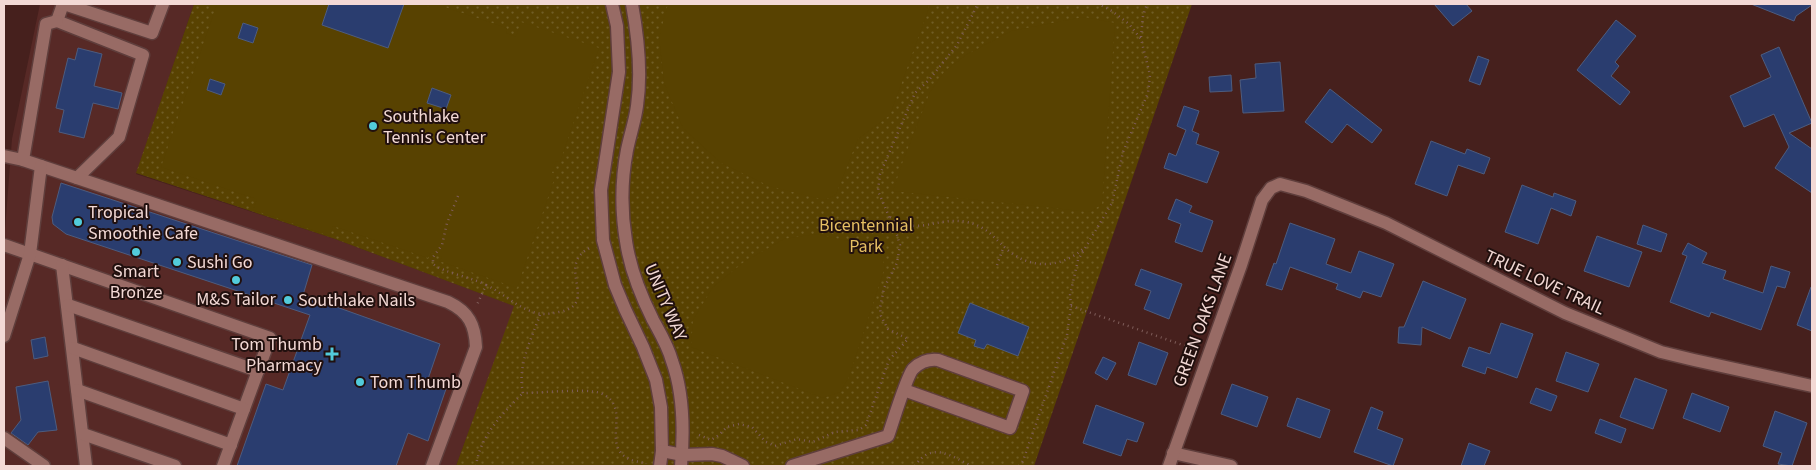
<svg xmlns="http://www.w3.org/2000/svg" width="1816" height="470" viewBox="0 0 1816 470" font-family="'Source Sans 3',sans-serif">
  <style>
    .built { fill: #572926 }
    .grass { fill: url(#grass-dots) }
    .pitch { fill: #584201 }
    .building { fill: #2a3d6f; stroke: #4d5c7f }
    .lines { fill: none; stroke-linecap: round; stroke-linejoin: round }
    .minor-casing { stroke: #5f3e3c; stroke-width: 15 }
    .path { stroke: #7f5d5a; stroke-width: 2.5; stroke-dasharray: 1 4; stroke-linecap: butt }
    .minor { stroke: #986b65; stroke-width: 12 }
    .poi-dot { fill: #52cbda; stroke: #21100e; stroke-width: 2 }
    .labels { text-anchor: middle; stroke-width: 4; stroke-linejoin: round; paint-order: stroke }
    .poi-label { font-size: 18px; fill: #f3d9d5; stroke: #21100e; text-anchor: start }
    .park-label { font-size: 18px; fill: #e6bf63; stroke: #21100e }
    .street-label { font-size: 18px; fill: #f3d9d5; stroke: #21100e }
  </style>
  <defs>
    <pattern id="grass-dots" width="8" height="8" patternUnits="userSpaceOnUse" patternTransform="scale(1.25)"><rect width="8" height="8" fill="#584201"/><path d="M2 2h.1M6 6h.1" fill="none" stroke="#705d25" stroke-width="1.8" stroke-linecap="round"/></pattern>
  </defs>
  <rect width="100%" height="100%" fill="#46201d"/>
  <polygon class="built" points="40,4 194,4 136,174 335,239 515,306 456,466 4,466 4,243 12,139"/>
  <polygon class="grass" points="194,4 1192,4 1034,466 456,466 514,306 335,239 136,173"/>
  <g class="pitch">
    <polygon points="217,4 423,4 429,7 430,4 436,4 507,28 506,33 516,37 521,22 599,48 560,162 556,161 552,173 556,174 517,288 439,261 442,257 430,253 428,258 333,226 330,236 253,210 257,199 161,167"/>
    <polygon points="668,4 927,4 929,8 890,115 858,139 836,194 825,200 769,186 721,163 683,128 664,83 659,37"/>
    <polygon points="1084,17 1115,23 1102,204 1090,212 893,191 903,161 930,92 945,71 966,55 1011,31"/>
    <polygon points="816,234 849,241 881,255 885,267 849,377 840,392 823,398 691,347 693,320 713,287 744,262 784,239"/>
  </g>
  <g class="building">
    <polygon points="329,4 404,4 388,48 322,25"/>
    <polygon points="1434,4 1466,4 1472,11 1453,26"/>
    <polygon points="1751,4 1812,4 1812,5 1796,16 1794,21"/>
    <polygon points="1616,20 1636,36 1615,62 1619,66 1611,76 1630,92 1620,105 1577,70"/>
    <polygon points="243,23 258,28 253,43 238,38"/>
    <polygon points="1779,47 1812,123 1789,133 1812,149 1812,193 1775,168 1789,147 1774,114 1744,127 1730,96 1771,77 1761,55"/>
    <polygon points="78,48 102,54 94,86 122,93 118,109 93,103 84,138 59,132 64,110 56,108 68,58 75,60"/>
    <polygon points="1478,56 1489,60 1480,85 1469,81"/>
    <polygon points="1280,62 1284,111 1243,113 1240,80 1256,78 1255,64"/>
    <polygon points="1231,75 1232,91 1210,92 1209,77"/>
    <polygon points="210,79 225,84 221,95 207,90"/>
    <polygon points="432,88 451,95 446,109 427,103"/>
    <polygon points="1330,89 1382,130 1372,143 1347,124 1332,143 1305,122"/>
    <polygon points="1184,106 1199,111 1192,131 1199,134 1196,144 1219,152 1207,183 1164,168 1169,153 1176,156 1186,130 1177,126"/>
    <polygon points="1431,141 1465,154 1467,149 1490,158 1484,174 1458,165 1447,196 1415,184"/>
    <polygon points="61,183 312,265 303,295 440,344 428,379 447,386 428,441 408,433 396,466 237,466 266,384 283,390 310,315 66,234 53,224 52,217"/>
    <polygon points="1522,185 1553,197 1554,193 1576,201 1571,216 1551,208 1538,244 1505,232"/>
    <polygon points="1176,199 1192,206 1189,212 1213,221 1202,252 1175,242 1181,224 1168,219"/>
    <polygon points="1290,223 1335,239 1326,264 1351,273 1359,251 1394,264 1381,297 1363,291 1360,298 1336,289 1338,284 1290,267 1282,290 1266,285 1274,263 1276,264"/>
    <polygon points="1643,225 1667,234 1661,252 1637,244"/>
    <polygon points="1597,236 1642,252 1629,287 1584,271"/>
    <polygon points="1688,243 1707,253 1702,263 1726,271 1723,279 1763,293 1771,266 1790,272 1785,288 1777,286 1761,330 1711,312 1709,317 1670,302 1687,256 1682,254"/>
    <polygon points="1141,269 1182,284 1169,319 1144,309 1151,291 1135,285"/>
    <polygon points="1423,281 1466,299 1450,339 1422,327 1421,345 1398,343 1399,327 1404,327"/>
    <polygon points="1811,287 1812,288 1812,331 1797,325"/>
    <polygon points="970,303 1029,327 1018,356 987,344 984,349 974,346 976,340 958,333"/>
    <polygon points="1501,323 1533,334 1517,378 1487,367 1485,374 1462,366 1469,347 1490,354"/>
    <polygon points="45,337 48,356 34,359 31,340"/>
    <polygon points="1139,342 1168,353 1156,385 1128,375"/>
    <polygon points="1566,352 1599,364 1588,392 1556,381"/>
    <polygon points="1103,357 1116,363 1107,380 1095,373"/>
    <polygon points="1635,378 1667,390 1653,429 1620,417"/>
    <polygon points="48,381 57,430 38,432 28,445 11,433 21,420 16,387"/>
    <polygon points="1232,384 1268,397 1257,427 1221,414"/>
    <polygon points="1536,388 1557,396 1551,411 1530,403"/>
    <polygon points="1692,393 1729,407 1720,432 1683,418"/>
    <polygon points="1297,398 1330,410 1320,438 1287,426"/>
    <polygon points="1096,405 1144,423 1137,442 1127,439 1121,456 1083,443"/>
    <polygon points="1371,407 1383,412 1377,429 1403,439 1393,466 1354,452"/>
    <polygon points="1775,411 1807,423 1792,466 1778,464 1782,453 1763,446"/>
    <polygon points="1600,419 1626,429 1621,443 1595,433"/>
    <polygon points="1469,443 1490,451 1484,466 1461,466"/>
  </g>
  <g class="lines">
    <defs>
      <g id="minor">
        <polyline points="63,4 57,21 143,55 119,137 77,178"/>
        <polyline points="64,4 152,33 163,4"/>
        <polyline points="612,4 617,26 619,72 601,190 603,240 615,285 625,309 643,347 656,380 661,407 662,451 660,466"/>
        <path d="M632,4C638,37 642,72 637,106C635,121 630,135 627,150C621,181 621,211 626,241C630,269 640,294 653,320C660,333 668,346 672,361C684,394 684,432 681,466"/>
        <path d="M4,156L23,160L77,178L448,302C469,312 475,325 476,347L432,466"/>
        <polyline points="23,160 46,24 57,21"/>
        <polyline points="4,245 270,338 223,466"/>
        <polyline points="62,265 86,466"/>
        <polyline points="68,305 258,371"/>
        <polyline points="4,336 30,254 41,166"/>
        <polyline points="73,348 244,409"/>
        <polyline points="77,390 231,445"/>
        <polyline points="83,434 175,466"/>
        <polyline points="4,438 44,466"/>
        <polyline points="662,451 683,455 712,454 722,456 743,466"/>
        <polyline points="1173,453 1231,466"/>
        <path d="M792,466L888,436C892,425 907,375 913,369C920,362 929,359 938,360L1023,391L1010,428L904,390"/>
        <polyline points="1169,466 1241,265 1262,200 1271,188 1280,184 1306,191 1386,223 1565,313 1661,352 1694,360 1812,386"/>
      </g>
    </defs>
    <use href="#minor" class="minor-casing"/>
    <g class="path">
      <polyline points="318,5 318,4"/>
      <polyline points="1141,37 1143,16 1147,4"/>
      <path d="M458,196L447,223L442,245L433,257V264C444,273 471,277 486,285L476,307"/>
      <path d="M890,217C918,237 936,216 967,222C989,227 995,240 1010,252C1034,270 1062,267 1083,249"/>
      <polyline points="997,265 1004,246"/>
      <path d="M486,285C503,293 515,306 533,312C541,315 550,314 559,312C602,304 552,264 592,247"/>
      <polyline points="1071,306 1197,350"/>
      <path d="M540,315C531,340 517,366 523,393C539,393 587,388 600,393C639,408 588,457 646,463V464"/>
      <polyline points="699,435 711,440 719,435 727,427 739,424 752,427 766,442 775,446 797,439 812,442 815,441 835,432 859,430 866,425 889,360 908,339 888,329 881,316 880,308 884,288 897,263 900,245 897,235 878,191 880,174 915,93 929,80 957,45 978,4"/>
      <path d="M476,466C480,436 502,414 523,393"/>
      <path d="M915,466C932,440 952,457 972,466"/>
      <polyline points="1019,466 1023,461 1067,335 1071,306 1070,295 1078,260 1112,203 1123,152 1148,93 1150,75 1141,39 1129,24 1112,11 1099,4"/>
    </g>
    <use href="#minor" class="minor"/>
  </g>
  <g class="poi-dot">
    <circle cx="373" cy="126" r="5"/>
    <circle cx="78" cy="222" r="5"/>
    <circle cx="136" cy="252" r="5"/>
    <circle cx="177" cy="262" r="5"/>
    <circle cx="236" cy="280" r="5"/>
    <circle cx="288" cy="300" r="5"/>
    <path d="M329.5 346.5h5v5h5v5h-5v5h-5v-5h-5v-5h5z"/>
    <circle cx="360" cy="382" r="5"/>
  </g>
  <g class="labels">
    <g class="poi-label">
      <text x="383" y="122">Southlake<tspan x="383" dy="21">Tennis Center</tspan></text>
      <text x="88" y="218">Tropical<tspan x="88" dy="21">Smoothie Cafe</tspan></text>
      <text x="187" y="268">Sushi Go</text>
      <text x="136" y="277" text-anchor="middle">Smart<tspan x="136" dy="21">Bronze</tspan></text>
      <text x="236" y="305" text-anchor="middle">M&amp;S Tailor</text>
      <text x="298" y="306">Southlake Nails</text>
      <text x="322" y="350" text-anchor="end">Tom Thumb<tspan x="322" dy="21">Pharmacy</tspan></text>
      <text x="370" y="388">Tom Thumb</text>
    </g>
    <g class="park-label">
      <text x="866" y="231">Bicentennial<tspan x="866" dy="21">Park</tspan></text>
    </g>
    <g class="street-label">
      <text transform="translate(1545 282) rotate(25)" y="6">TRUE LOVE TRAIL</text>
      <text transform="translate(666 302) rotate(67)" y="6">UNITY WAY</text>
      <text transform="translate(1202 320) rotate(-70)" y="6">GREEN OAKS LANE</text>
    </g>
  </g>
  <rect width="1816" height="470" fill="none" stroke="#f3d9d5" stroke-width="10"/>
</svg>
